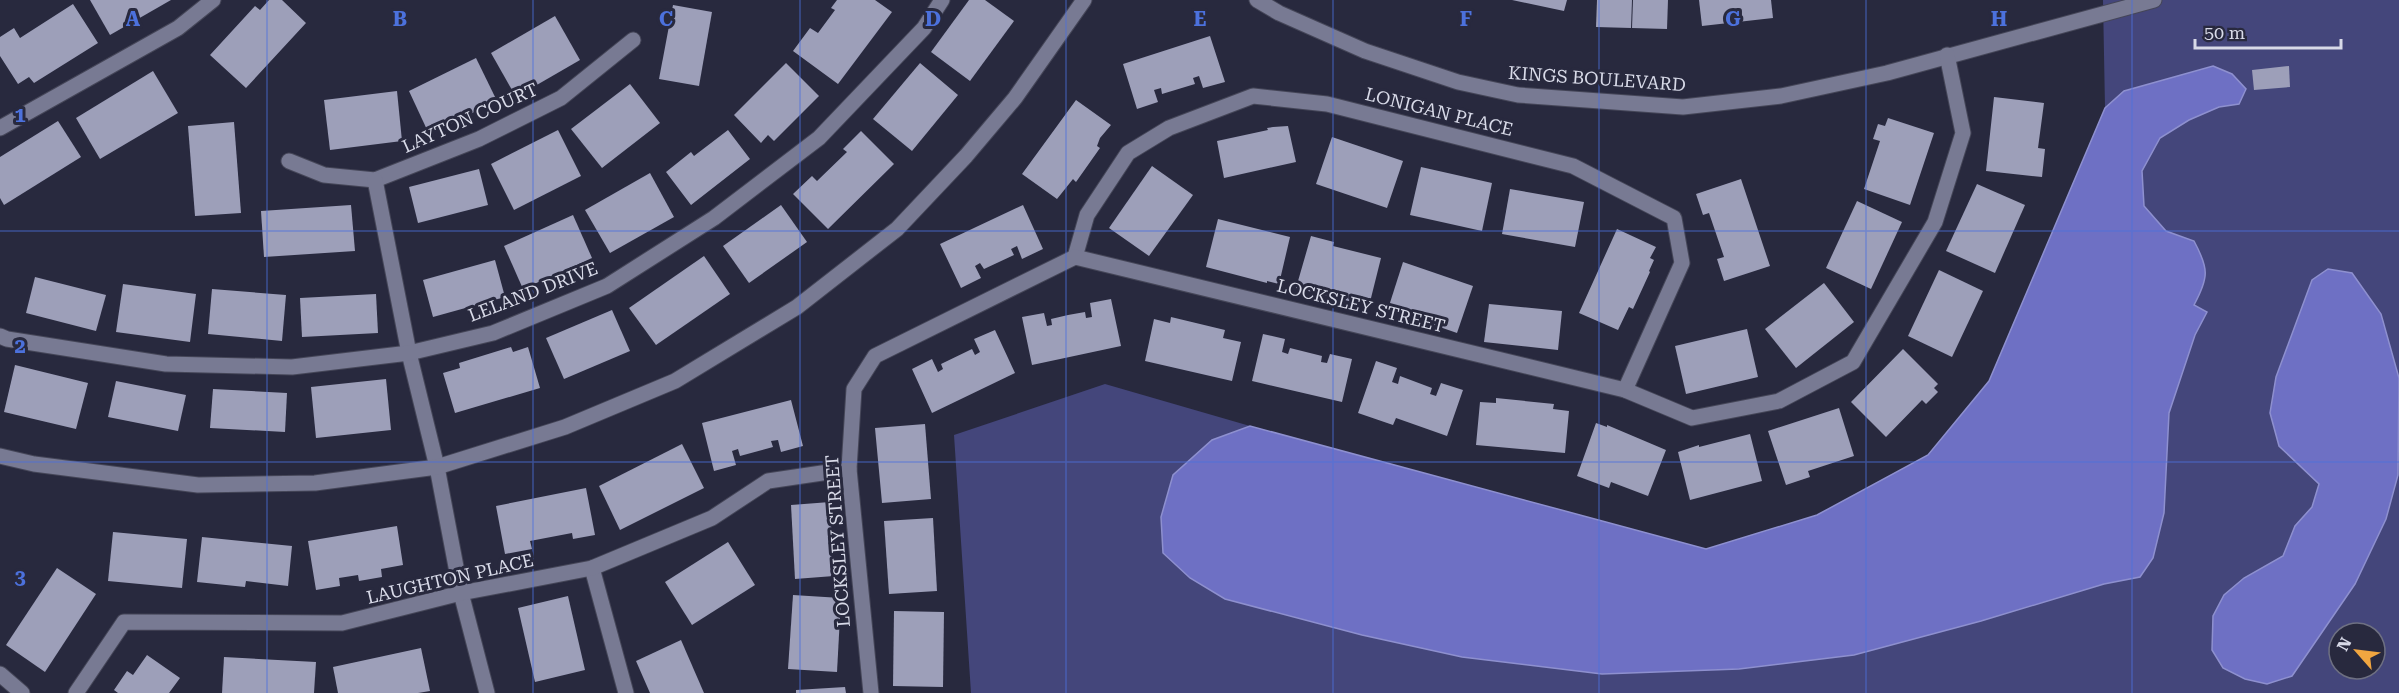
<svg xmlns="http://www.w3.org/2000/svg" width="2399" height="693" viewBox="0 0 2399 693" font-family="'Roboto Serif',serif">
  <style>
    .green { fill: #44467b; fill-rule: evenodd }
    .water { fill: #6e70c4; stroke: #8e90cf; stroke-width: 1.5 }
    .building { fill: #9d9fb9 }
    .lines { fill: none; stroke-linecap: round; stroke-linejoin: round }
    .minor-casing { stroke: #454658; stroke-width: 17 }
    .minor { stroke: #787a93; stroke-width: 15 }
    .grid { fill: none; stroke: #4c71dc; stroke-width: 1.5; stroke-opacity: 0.55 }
    .labels { text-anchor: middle; stroke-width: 6; stroke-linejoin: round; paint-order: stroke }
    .street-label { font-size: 18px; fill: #d8dae8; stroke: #28293e }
    .grid-label { font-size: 20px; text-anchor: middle; font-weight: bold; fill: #4c71dc; stroke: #28293e; stroke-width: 6; stroke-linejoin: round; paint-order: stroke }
  </style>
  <rect width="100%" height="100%" fill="#28293e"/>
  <path class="green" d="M2103,0H2399V693H971L954,435L1105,384L1250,426L1706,549L1817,515L1928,455L1989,381L2105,108ZM2339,633H2375V669H2339Z"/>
  <g class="water">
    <path d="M2213,66L2232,74L2246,89L2239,104L2219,107L2189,120L2160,138L2142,171L2144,206L2166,231L2194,241C2209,269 2209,277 2194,305L2207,312L2195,335L2169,413L2164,513L2153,558L2140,577L2104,584L1981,621L1854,655L1739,669L1602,674L1462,657L1362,635L1225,599L1190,578L1163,553L1161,517L1173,475L1212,440L1250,426L1706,549L1817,515L1928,455L1989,381L2105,108L2124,91Z"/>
    <polygon points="2328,269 2352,273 2381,314 2399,378 2398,475 2386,519 2355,584 2292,676 2267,684 2245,679 2223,668 2212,650 2213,616 2224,595 2244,578 2283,556 2295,526 2312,507 2319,484 2279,446 2270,413 2276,377 2312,280"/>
  </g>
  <g class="building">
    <polygon points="90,0 171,0 110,35"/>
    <polygon points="269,0 282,0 306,23 246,88 210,55 255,6 260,10"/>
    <polygon points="837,0 875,0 892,12 838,84 793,51 810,28 818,33 835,10 831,8"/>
    <polygon points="969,0 985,0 1014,21 970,81 931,52"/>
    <polygon points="1512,0 1567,0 1564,11"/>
    <polygon points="1597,0 1632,0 1631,28 1596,27"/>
    <polygon points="1633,0 1668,0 1667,29 1632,28"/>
    <polygon points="1699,0 1771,0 1773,18 1702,26"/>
    <polygon points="73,4 98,43 34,83 29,77 18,84 0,56 0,37 14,28 20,38"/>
    <polygon points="673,5 712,12 699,86 659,79"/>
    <polygon points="555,16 580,60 516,97 491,53"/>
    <polygon points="1210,36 1225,82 1203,88 1199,76 1193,78 1195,84 1162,94 1161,88 1154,90 1158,102 1137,109 1123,64"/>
    <polygon points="476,58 497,101 429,134 409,91"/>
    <polygon points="786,63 819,96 774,141 768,135 761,143 734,115"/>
    <polygon points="920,63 958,95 912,151 873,119"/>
    <polygon points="2289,66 2290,87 2254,90 2252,70"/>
    <polygon points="153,71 178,113 100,159 76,118"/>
    <polygon points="630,84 660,123 602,168 571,129"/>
    <polygon points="397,91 402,141 330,150 324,100"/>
    <polygon points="1994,97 2044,103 2038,148 2045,149 2042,177 1986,171"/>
    <polygon points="1076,100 1111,125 1100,138 1097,146 1100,148 1076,182 1073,179 1057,199 1022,174"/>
    <polygon points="1888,118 1934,133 1910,205 1864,189 1880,141 1873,139 1878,124 1885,126"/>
    <polygon points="58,121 81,157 4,205 0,198 0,157"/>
    <polygon points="234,122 241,213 195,216 188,126"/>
    <polygon points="1288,126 1296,162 1224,178 1217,141 1268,130 1267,128 1273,127"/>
    <polygon points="558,130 581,176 514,210 491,164"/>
    <polygon points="728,130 750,159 691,205 666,172 691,152 694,156"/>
    <polygon points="861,131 894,164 828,229 793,194 812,176 817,181 847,152 843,149"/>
    <polygon points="1332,137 1403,161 1387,208 1316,184"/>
    <polygon points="1152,166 1193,195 1149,256 1109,228"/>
    <polygon points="1421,167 1492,183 1482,231 1410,215"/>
    <polygon points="479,169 488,205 418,223 409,187"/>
    <polygon points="650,173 674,217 610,253 585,210"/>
    <polygon points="1741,179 1770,266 1724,281 1717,259 1724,257 1709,213 1703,215 1696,194"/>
    <polygon points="1977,184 2025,205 1995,273 1946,251"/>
    <polygon points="1510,189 1584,202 1575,247 1502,234"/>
    <polygon points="1857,201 1902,222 1871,289 1826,268"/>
    <polygon points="351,205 355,251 264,257 261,211"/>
    <polygon points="781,205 807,242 749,283 723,246"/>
    <polygon points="1023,205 1043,249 1022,259 1017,246 1011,249 1014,255 984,269 980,263 975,266 981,278 961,288 940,244"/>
    <polygon points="573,215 592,258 523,289 504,246"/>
    <polygon points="1218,219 1290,237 1279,284 1267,281 1267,283 1206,267"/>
    <polygon points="1617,229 1656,247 1650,258 1654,260 1649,271 1650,272 1633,309 1629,307 1618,330 1579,313"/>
    <polygon points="1311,236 1334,242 1333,246 1381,258 1369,306 1296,288"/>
    <polygon points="704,256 730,294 656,345 629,308"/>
    <polygon points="495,260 505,297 433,317 423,280"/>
    <polygon points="1403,262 1473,286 1457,333 1388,309"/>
    <polygon points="1939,270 1983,291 1952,357 1908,336"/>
    <polygon points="35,277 106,295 96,331 26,313"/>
    <polygon points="1824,283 1854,322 1796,368 1765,329"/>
    <polygon points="123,284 196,294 190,342 116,332"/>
    <polygon points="212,289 286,295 282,341 208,334"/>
    <polygon points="376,294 378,333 302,337 300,298"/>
    <polygon points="1111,299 1121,346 1032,365 1022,317 1044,313 1047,326 1052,325 1051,319 1068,315 1085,312 1086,318 1092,317 1090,303"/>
    <polygon points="1489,304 1562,311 1558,350 1484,342"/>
    <polygon points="612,310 630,351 564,379 546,338"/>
    <polygon points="1171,317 1225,330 1223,338 1241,342 1232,381 1145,361 1154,319 1170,323"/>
    <polygon points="1747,329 1758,377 1686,394 1675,346"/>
    <polygon points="995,330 1015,373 932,413 912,369 932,359 938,372 943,369 941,364 972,349 975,355 980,352 974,339"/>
    <polygon points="1263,334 1285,339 1282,352 1288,354 1290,348 1322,356 1321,362 1327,363 1330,354 1352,359 1342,402 1252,381"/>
    <polygon points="511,347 513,352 528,347 540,388 455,413 443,373 460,368 459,363"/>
    <polygon points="1903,349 1938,384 1934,388 1938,392 1926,404 1922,400 1886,437 1851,402"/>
    <polygon points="1376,361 1397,368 1392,382 1398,384 1400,376 1432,388 1430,394 1436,396 1441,383 1463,390 1447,436 1396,418 1393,425 1358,413"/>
    <polygon points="15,365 88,383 76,429 4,412"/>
    <polygon points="386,379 391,430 316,438 311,387"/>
    <polygon points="116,381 186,395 178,431 108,417"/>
    <polygon points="213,389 287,393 285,432 210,428"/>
    <polygon points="1496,398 1554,404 1553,409 1569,411 1565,453 1476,445 1480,402 1496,403"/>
    <polygon points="791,400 803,446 781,452 778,440 771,441 773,447 740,456 738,449 732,451 736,465 714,471 702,423"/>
    <polygon points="1839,408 1854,456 1808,471 1810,477 1786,485 1768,431"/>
    <polygon points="1596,423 1607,427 1607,425 1666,450 1648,496 1611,482 1609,488 1577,476"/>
    <polygon points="925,424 931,499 882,503 875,428"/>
    <polygon points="1750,434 1762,481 1690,500 1678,452 1699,445 1699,447"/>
    <polygon points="682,444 704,488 620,530 599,486"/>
    <polygon points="586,488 595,535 573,539 572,533 530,541 532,549 505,554 496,506"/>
    <polygon points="830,502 834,576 795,579 791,505"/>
    <polygon points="933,518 937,591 889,594 884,521"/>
    <polygon points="397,526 403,565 381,569 382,577 359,581 358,575 339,578 340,586 316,590 308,541"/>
    <polygon points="113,532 187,539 182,588 108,581"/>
    <polygon points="202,537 292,546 288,586 246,581 245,587 197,582"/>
    <polygon points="728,542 755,585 692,625 665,582"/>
    <polygon points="57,568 96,594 45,672 6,645"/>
    <polygon points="793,595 841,598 837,672 788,669"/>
    <polygon points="568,596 585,670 535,682 518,608"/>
    <polygon points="894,611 944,612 943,687 893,686"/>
    <polygon points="681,640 704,693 650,693 636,661"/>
    <polygon points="421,648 430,691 418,693 338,693 333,667"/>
    <polygon points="147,655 180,678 169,693 118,693 114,690 127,671 133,675"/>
    <polygon points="224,657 316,662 314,693 222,693"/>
    <polygon points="845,687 846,693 796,693 796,690"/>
  </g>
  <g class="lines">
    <defs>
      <g id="minor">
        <polyline points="1257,0 1279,13 1365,51 1458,82 1518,95 1683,107 1781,96 1887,73 2154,0"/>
        <polyline points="0,128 178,28 213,0"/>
        <polyline points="289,161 324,175 375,180 479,139 561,98 633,40"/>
        <polyline points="375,180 409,353 437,467 461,593 487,693"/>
        <polyline points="1075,257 1087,215 1128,153 1169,128 1253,96 1327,104 1573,166 1674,218 1682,263 1625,390"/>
        <polyline points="0,336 7,339 166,364 292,367 409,353 493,333 607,286 714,218 819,138 924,28 942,0"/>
        <polyline points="0,456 34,464 198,485 315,483 437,467 565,427 675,381 797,307 897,229 966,156 1015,98 1084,0"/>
        <polyline points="592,568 626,693"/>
        <polyline points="0,674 22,693"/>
        <polyline points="76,693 124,622 342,623 461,593 592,568 712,518 768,481 849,469"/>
        <polyline points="871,693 849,469 854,389 875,356 1075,257 1625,390 1692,418 1779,401 1853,362 1935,222 1963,133 1947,55"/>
      </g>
    </defs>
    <use href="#minor" class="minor-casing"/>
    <use href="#minor" class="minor"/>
  </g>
  <path class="grid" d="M267,0V693M533,0V693M800,0V693M1066,0V693M1333,0V693M1599,0V693M1866,0V693M2132,0V693M0,231H2399M0,462H2399"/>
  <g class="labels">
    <g class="street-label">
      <text transform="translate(1597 79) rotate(4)" y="6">KINGS BOULEVARD</text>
      <text transform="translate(1439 112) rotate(14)" y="6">LONIGAN PLACE</text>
      <text transform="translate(470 118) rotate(-24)" y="6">LAYTON COURT</text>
      <text transform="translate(533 292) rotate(-21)" y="6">LELAND DRIVE</text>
      <text transform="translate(1361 306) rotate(14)" y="6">LOCKSLEY STREET</text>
      <text transform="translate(838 541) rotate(-94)" y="6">LOCKSLEY STREET</text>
      <text transform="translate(450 579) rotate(-13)" y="6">LAUGHTON PLACE</text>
    </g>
  </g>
  <g class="grid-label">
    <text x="133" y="26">A</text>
    <text x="400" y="26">B</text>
    <text x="666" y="26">C</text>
    <text x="933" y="26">D</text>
    <text x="1200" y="26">E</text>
    <text x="1466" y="26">F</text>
    <text x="1733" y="26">G</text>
    <text x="1999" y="26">H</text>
    <text x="20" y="122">1</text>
    <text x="20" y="353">2</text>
    <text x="20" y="584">3</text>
  </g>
  <g transform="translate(2357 651) rotate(298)"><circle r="28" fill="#28293e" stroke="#6e7082" stroke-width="1.5"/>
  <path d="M0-4.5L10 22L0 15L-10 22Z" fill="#f1a640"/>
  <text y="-9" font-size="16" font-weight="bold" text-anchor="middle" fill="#d8dae8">N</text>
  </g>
  <path d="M2195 39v9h146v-9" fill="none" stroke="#d8dae8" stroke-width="3"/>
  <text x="2204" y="39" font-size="18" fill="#d8dae8" stroke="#28293e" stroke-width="4.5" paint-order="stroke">50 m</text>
</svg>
